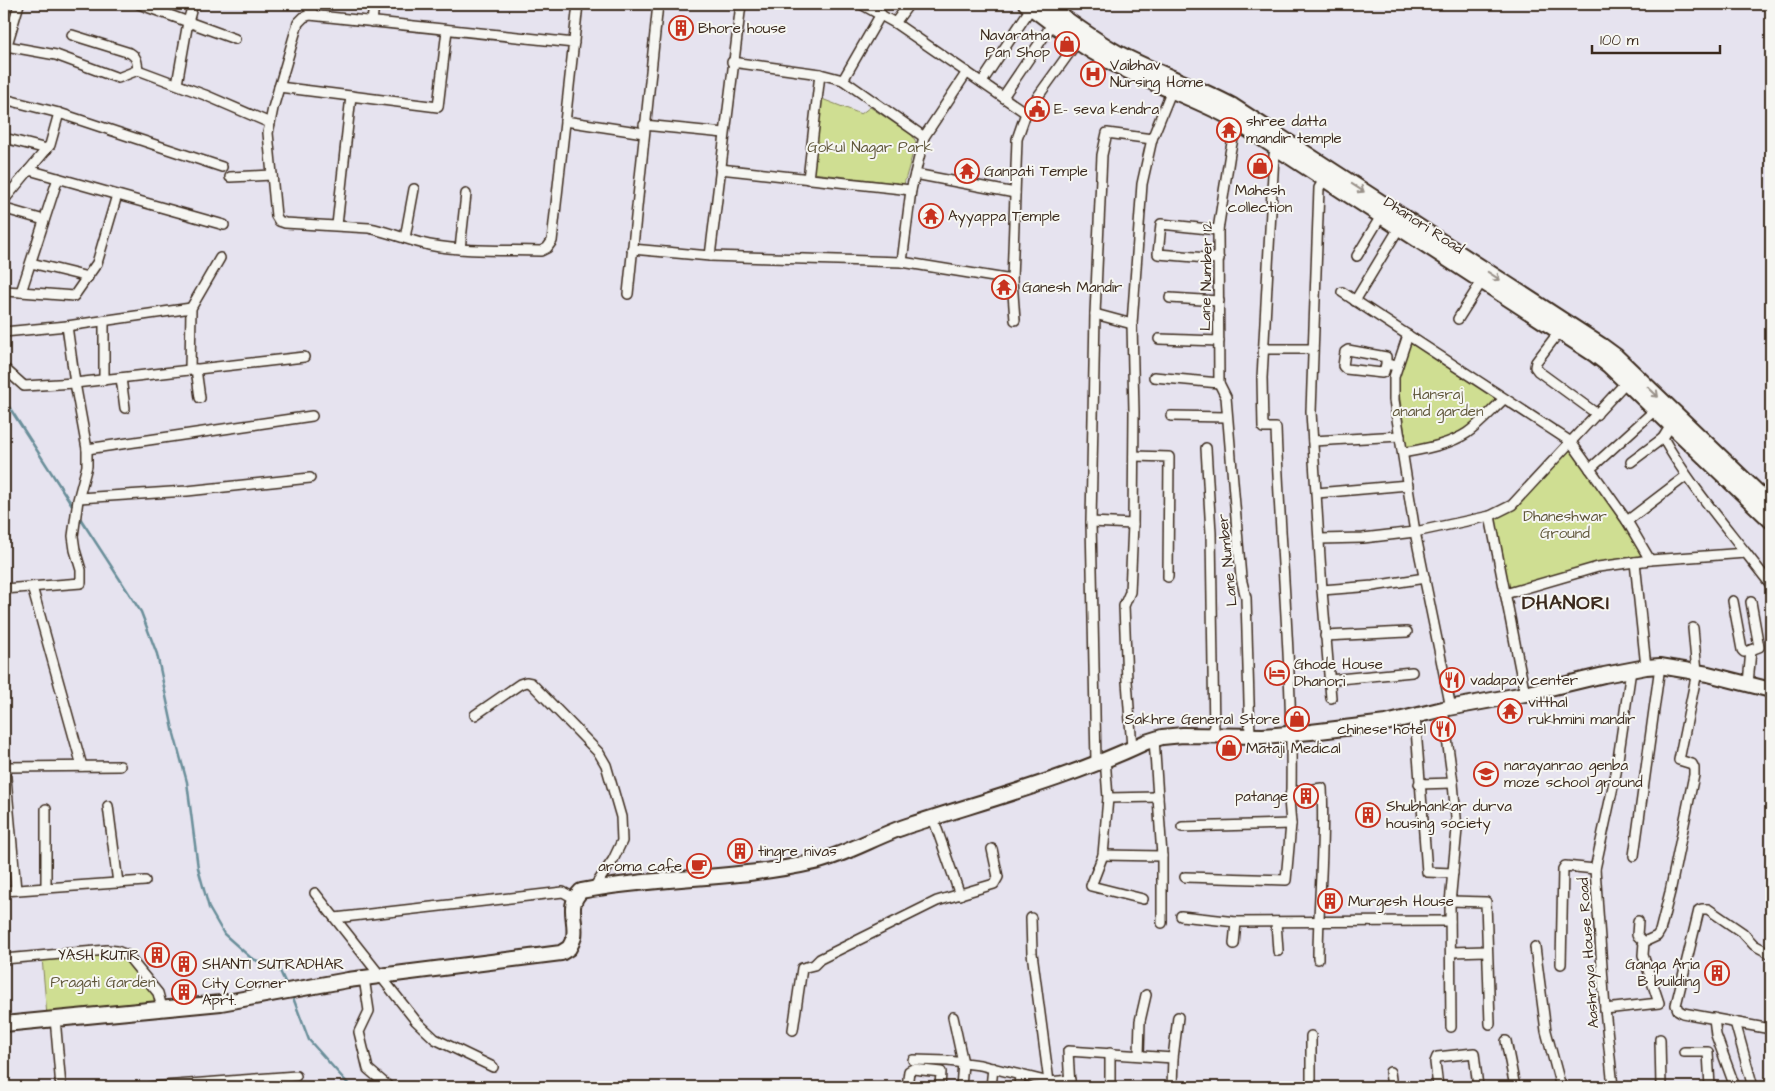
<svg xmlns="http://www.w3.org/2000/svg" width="1775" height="1091" viewBox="0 0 1775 1091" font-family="'Architects Daughter',sans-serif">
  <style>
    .green { fill: #cfde92; stroke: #858458 }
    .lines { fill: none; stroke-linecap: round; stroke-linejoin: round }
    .stream { stroke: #6b8f9a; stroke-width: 2.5 }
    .street-casing { stroke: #3b2a1e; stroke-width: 12 }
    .secondary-casing { stroke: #3b2a1e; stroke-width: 18 }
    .street { stroke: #f6f6f2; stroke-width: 9 }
    .secondary { stroke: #f6f6f2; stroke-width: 14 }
    .oneway { stroke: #989088 }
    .labels { text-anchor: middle; stroke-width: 4; stroke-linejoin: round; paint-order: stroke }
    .poi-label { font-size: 15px; fill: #3b2a1e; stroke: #f6f6f2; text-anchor: start }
    .park-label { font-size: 15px; fill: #60573b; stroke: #f6f6f2 }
    .street-label { font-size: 15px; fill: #3b2a1e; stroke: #f6f6f2 }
    .district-label { font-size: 20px; font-weight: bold; letter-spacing: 1px; fill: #3b2a1e; stroke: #f6f6f2 }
  </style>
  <rect width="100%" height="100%" fill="#e6e3ef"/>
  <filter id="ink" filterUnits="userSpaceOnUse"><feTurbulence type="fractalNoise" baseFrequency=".02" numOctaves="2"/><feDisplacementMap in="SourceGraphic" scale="10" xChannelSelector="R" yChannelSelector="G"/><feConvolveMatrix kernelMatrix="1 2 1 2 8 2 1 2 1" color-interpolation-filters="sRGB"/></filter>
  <g filter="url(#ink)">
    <g class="green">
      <polygon points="822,99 861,114 870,107 912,135 916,142 904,184 813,173"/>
      <polygon points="1409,340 1498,398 1462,433 1407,449 1397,378"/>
      <polygon points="1568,450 1571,450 1644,555 1508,590 1494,519 1529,492"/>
      <path d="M117,952C134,960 155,989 161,1007L47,1016L42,958Z"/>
    </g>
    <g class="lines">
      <g class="stream">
        <polyline points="4,399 74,508"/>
        <polyline points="78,515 141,612 157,654 174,734 187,782 198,868 209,908 224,934 251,958 280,971 287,986"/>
        <polyline points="292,995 309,1040 351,1087"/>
      </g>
      <defs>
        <g id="street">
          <polyline points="139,4 235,39"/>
          <polyline points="306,4 314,15"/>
          <polyline points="861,4 895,23 1026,113"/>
          <polyline points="372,22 374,4"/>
          <polyline points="895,23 909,4"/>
          <path d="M72,35L130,53C137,57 137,62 138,70"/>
          <polyline points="4,43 6,46 56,55 118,78 138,70 205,95 270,123"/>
          <path d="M574,43L310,15L304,17L298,23L273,108L268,133L276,216L279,221L285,223L369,228C390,232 409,241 429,245C466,252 504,250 541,251L547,248L552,241L578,4"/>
          <polyline points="4,55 19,4"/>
          <polyline points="732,62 820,74 843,80 924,137"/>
          <polyline points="843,80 881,14"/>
          <polyline points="982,82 1031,8"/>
          <polyline points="177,84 188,22 193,4"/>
          <polyline points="279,87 438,107 447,30"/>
          <polyline points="1003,97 1053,23"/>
          <polyline points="4,99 59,113 222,167"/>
          <polyline points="1241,120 1234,134 1230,153 1218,230 1219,383 1226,397 1241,578 1246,598 1250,736"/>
          <polyline points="565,121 644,133"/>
          <polyline points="644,125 724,133"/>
          <polyline points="4,138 47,149"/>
          <polyline points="720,169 911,190"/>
          <polyline points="29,170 224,225"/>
          <polyline points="915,174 1015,193"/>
          <polyline points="1326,176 1319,188 1311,412 1322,590 1331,698"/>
          <polyline points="230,177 272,175"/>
          <polyline points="58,178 21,292 74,296 97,263 117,195"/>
          <polyline points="808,179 820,74"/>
          <polyline points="4,200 50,145 59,113"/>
          <polyline points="9,210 44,220"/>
          <polyline points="337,225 351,96"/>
          <polyline points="1218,230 1161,224 1158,254 1219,259"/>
          <polyline points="405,238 414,189"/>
          <polyline points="460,249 466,194"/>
          <polyline points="632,249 710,256 902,262 1012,280"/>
          <polyline points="710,256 741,4"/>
          <polyline points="1357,256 1381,216"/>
          <polyline points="902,262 911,190 924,137 967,72"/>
          <polyline points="31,263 88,277"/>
          <polyline points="4,291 21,292"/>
          <polyline points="1342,292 1571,442 1627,521 1650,560"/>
          <polyline points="628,294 658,4"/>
          <polyline points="1170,298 1219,301"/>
          <polyline points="1355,301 1399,228"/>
          <polyline points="1095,314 1132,324"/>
          <polyline points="1458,319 1482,281"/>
          <polyline points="1015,320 1012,280 1017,139 1026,113 1080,38"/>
          <polyline points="104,321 104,380"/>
          <polyline points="4,332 67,326 191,308"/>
          <polyline points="1559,332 1536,362 1535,367 1538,371 1597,414"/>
          <polyline points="1408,335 1394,377 1394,400 1415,532 1451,708"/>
          <polyline points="1159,339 1219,341"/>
          <polyline points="1263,349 1313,349"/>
          <polyline points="1386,364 1384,372 1382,373 1346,369 1343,366 1345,352 1348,350 1386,357 1386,364 1397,366"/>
          <polyline points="4,368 24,386 75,383 304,357"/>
          <polyline points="196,369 200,398"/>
          <polyline points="190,370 191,308 220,258"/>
          <polyline points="1154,377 1219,383"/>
          <polyline points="121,378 125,408"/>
          <polyline points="1171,416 1227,417"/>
          <path d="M1671,425L1663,438C1686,479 1717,516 1746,553"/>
          <polyline points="1313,441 1400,436"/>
          <polyline points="1206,448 1211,533 1214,735"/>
          <polyline points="87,449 312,416"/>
          <path d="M1403,453C1423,449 1449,445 1467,433C1480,424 1492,410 1504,399"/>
          <polyline points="1134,456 1169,457 1168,577"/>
          <polyline points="1631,462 1663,438"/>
          <polyline points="1590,469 1655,410"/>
          <polyline points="1317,493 1408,485"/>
          <polyline points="79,498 187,491 310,478"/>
          <polyline points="1490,516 1525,694"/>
          <polyline points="1627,521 1686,476"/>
          <polyline points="1091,522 1133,524"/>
          <polyline points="1319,539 1363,538 1415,532 1490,516 1512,505 1629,379"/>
          <polyline points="1635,562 1646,667"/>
          <polyline points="32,587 82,766"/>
          <polyline points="4,589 81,583 81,570 75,550 73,536 78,500 87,466 87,449 75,383 67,326"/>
          <polyline points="1322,590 1373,586 1425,578"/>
          <polyline points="1505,594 1598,567 1650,560 1746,553 1771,585"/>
          <polyline points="1733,601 1742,650 1744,652 1751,650 1748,684"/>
          <polyline points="1325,636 1407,632"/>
          <polyline points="1751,650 1759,647 1751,602"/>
          <polyline points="1329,680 1412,672"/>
          <polyline points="1443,709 1453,783 1457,829 1450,903 1451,1027"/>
          <polyline points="475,715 520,684 526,682 531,683 599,753 606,765 621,817 622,841 613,860 593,889"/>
          <polyline points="1415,716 1427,872 1453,873"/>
          <polyline points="1154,739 1162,856 1162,923"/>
          <polyline points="1132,748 1127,681 1124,606 1130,592 1133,524 1134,412 1132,324 1142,184 1152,139"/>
          <polyline points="4,756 16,890"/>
          <polyline points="1105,758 1108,798 1103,855 1091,886 1143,899"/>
          <polyline points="1096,762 1091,522 1095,314 1102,155 1107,133 1152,139 1173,87"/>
          <polyline points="6,767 120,766"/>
          <polyline points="1419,784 1453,783"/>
          <path d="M1291,792L1322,788C1325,845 1318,902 1318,959"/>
          <polyline points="1108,798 1158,797"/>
          <polyline points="108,806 118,883"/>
          <polyline points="46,809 46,888"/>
          <polyline points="933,818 960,895"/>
          <polyline points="1182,827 1291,824"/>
          <polyline points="1103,855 1162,856"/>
          <polyline points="1634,856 1660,666"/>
          <path d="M1185,877L1286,880L1291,824L1289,799L1291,792C1293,671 1280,550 1276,428H1263L1262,378L1274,155L1279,145"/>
          <polyline points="4,891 145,881"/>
          <polyline points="315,893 416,1021 435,1039 493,1067"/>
          <polyline points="1451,901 1486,902 1490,1024"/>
          <polyline points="1181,916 1236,922 1450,921"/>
          <polyline points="335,918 563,892 574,898"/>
          <polyline points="1031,918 1032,953 1049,1082"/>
          <polyline points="1638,921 1637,935 1644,942"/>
          <polyline points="1276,922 1278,951"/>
          <polyline points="1234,944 1236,922"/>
          <polyline points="1535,947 1546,1031 1561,1087"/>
          <polyline points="1451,952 1486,951"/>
          <polyline points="1771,954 1754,945 1743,933 1708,909 1702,909 1699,910 1676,1005 1678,1010 1683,1013 1771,1029"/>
          <polyline points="4,959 107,950 117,951 127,955 158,993 162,1008"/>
          <polyline points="1561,964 1563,869 1565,866 1595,869"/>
          <polyline points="364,978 369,1011 359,1032 368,1069 389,1087"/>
          <polyline points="1605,1009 1659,1003 1643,955 1644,942 1657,936 1660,931 1670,892 1694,775 1694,768 1692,764 1679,760 1697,672 1693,628"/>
          <polyline points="953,1017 963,1063 961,1087"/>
          <polyline points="55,1018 61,1087"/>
          <polyline points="1714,1018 1716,1035 1735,1087"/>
          <polyline points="1735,1022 1753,1087"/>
          <polyline points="793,1030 802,968 814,965 820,959 937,901 994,884 998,877 992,849"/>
          <polyline points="1311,1036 1311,1087"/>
          <polyline points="1660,1039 1661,1087"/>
          <polyline points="1506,1041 1515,1087"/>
          <polyline points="1684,1052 1708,1052 1710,1087"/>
          <polyline points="1139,1055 1140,1021 1146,995"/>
          <polyline points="913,1060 948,1061 980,1065 1049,1082 1070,1080"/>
          <polyline points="1390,1072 1392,1087"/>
          <polyline points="150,1087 296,1076"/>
          <polyline points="907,1087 909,1071 913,1069 941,1072 940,1087"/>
          <polyline points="991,1087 993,1068"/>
          <polyline points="1019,1087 1020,1075"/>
          <polyline points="1070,1087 1068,1051 1173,1058"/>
          <polyline points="1110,1087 1110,1053"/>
          <polyline points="1172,1087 1173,1058 1178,1017"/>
          <polyline points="1438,1087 1435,1062 1437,1057 1474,1053 1478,1087"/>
          <polyline points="1613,1087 1605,1009 1595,869 1616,773 1631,670"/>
        </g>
        <g id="secondary">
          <path d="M1026,4C1050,21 1073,41 1098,55C1139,80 1185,94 1227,116L1595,355L1608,365L1771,521"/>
          <path d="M1045,4C1069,21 1093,39 1118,53C1156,73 1196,86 1233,106L1601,345L1616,356L1771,505"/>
          <path d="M4,1024L221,1003L348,980L561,953L569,948C571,945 573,940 574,937C577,919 566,906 581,891C658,876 738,880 815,862C848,854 878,835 910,825C990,799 1070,778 1146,742L1162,737L1183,735L1263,736L1311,732L1386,723L1443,709L1525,694L1604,675L1646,667L1660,666L1708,674L1771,690"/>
        </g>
      </defs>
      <use href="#street" class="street-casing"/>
      <use href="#secondary" class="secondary-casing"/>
      <use href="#street" class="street"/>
      <use href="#secondary" class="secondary"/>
    </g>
    <defs><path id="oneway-shaft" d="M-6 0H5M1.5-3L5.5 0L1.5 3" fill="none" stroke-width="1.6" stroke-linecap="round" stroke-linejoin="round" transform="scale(1.25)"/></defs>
    <g class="oneway">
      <use href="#oneway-shaft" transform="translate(1358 188) rotate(33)"/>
      <use href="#oneway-shaft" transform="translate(1494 276) rotate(33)"/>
      <use href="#oneway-shaft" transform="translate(1653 392) rotate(44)"/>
    </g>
  </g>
  <defs>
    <symbol id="building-ring" viewBox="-11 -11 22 22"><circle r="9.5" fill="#f6f6f2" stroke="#c8321e" stroke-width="1.5"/><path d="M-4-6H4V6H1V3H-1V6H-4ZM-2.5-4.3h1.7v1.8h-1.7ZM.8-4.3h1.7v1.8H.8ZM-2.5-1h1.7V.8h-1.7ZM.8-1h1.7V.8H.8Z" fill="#c8321e"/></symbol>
    <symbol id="shop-ring" viewBox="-11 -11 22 22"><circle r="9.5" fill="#f6f6f2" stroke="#c8321e" stroke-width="1.5"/><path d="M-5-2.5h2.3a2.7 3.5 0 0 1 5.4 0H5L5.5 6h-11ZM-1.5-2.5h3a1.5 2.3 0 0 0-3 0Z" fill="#c8321e"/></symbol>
    <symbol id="hospital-ring" viewBox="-11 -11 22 22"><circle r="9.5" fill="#f6f6f2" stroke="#c8321e" stroke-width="1.5"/><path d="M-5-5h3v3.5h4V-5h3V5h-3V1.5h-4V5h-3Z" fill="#c8321e"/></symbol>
    <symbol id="civic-ring" viewBox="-11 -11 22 22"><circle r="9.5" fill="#f6f6f2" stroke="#c8321e" stroke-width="1.5"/><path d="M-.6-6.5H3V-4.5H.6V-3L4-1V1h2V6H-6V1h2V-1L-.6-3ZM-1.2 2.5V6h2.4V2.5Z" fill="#c8321e"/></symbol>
    <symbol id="temple-ring" viewBox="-11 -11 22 22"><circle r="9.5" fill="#f6f6f2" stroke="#c8321e" stroke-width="1.5"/><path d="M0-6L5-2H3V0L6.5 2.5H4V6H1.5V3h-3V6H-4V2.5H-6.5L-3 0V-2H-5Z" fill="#c8321e"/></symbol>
    <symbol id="hotel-ring" viewBox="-11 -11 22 22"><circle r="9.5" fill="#f6f6f2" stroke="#c8321e" stroke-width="1.5"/><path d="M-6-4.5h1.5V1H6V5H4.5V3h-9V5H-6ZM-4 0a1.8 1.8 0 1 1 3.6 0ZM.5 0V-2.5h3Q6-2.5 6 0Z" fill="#c8321e"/></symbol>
    <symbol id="restaurant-ring" viewBox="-11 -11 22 22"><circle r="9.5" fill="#f6f6f2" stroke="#c8321e" stroke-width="1.5"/><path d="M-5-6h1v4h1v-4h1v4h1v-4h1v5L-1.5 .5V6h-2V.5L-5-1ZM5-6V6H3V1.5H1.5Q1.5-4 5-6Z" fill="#c8321e"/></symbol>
    <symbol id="school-ring" viewBox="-11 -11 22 22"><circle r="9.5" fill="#f6f6f2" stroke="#c8321e" stroke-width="1.5"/><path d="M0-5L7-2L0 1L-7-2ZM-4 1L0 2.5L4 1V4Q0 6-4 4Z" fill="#c8321e"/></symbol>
    <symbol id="cafe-ring" viewBox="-11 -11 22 22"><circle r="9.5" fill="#f6f6f2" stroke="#c8321e" stroke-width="1.5"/><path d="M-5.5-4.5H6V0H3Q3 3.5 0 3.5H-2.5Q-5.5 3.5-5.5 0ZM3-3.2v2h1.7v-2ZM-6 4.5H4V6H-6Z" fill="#c8321e"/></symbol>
  </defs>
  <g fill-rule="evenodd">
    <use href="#building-ring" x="667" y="14" width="28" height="28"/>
    <use href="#shop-ring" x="1053" y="30" width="28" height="28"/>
    <use href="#hospital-ring" x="1079" y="60" width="28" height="28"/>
    <use href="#civic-ring" x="1023" y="95" width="28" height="28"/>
    <use href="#temple-ring" x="1215" y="116" width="28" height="28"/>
    <use href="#shop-ring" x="1246" y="152" width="28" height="28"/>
    <use href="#temple-ring" x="953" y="157" width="28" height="28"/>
    <use href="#temple-ring" x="917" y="202" width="28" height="28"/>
    <use href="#temple-ring" x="990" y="273" width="28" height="28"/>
    <use href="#hotel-ring" x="1263" y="659" width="28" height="28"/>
    <use href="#restaurant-ring" x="1438" y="666" width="28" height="28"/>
    <use href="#temple-ring" x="1496" y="697" width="28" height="28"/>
    <use href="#shop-ring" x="1283" y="705" width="28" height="28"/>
    <use href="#restaurant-ring" x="1429" y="715" width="28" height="28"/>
    <use href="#shop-ring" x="1215" y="734" width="28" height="28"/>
    <use href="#school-ring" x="1472" y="760" width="28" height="28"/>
    <use href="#building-ring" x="1292" y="782" width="28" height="28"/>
    <use href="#building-ring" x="1354" y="801" width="28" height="28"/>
    <use href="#building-ring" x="726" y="837" width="28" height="28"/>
    <use href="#cafe-ring" x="685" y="852" width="28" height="28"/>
    <use href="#building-ring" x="1316" y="887" width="28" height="28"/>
    <use href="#building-ring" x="143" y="941" width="28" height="28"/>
    <use href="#building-ring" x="170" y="950" width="28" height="28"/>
    <use href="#building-ring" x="1703" y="959" width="28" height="28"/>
    <use href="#building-ring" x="170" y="978" width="28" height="28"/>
  </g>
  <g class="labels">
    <g class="poi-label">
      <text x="698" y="33">Bhore house</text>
      <text x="1050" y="40" text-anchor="end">Navaratna<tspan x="1050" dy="17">Pan Shop</tspan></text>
      <text x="1110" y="70">Vaibhav<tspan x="1110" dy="17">Nursing Home</tspan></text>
      <text x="1054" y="114">E- seva kendra</text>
      <text x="1246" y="126">shree datta<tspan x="1246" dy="17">mandir temple</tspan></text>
      <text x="984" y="176">Ganpati Temple</text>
      <text x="1260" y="195" text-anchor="middle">Mahesh<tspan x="1260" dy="17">collection</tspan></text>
      <text x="948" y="221">Ayyappa Temple</text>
      <text x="1022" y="292">Ganesh Mandir</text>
      <text x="1294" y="669">Ghode House<tspan x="1294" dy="17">Dhanori</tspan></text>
      <text x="1470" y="685">vadapav center</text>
      <text x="1528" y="707">vitthal<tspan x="1528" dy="17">rukhmini mandir</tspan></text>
      <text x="1280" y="724" text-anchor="end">Sakhre General Store</text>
      <text x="1426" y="734" text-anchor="end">chinese hotel</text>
      <text x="1246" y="753">Mataji Medical</text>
      <text x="1504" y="770">narayanrao genba<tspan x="1504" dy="17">moze school ground</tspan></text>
      <text x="1288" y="801" text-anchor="end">patange</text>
      <text x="1386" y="811">Shubhankar durva<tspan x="1386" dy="17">housing society</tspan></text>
      <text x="758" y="856">tingre nivas</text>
      <text x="682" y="871" text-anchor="end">aroma cafe</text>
      <text x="1348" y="906">Murgesh House</text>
      <text x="140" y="960" text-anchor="end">YASH KUTIR</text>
      <text x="202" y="969">SHANTI SUTRADHAR</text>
      <text x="1700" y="969" text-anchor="end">Ganga Aria<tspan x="1700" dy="17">B building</tspan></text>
      <text x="202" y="988">City Corner<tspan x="202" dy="17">Aprt.</tspan></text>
    </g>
    <g class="park-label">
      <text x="870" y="152">Gokul Nagar Park</text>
      <text x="1438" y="399">Hansraj<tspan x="1438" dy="17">anand garden</tspan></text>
      <text x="1565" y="521">Dhaneshwar<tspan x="1565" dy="17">Ground</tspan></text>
      <text x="103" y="987">Pragati Garden</text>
    </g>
    <g class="street-label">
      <text transform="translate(1424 225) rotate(33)" y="5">Dhanori Road</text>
      <text transform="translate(1206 276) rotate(-89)" y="5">Lane Number 12</text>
      <text transform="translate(1227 560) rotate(-96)" y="5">Lane Number</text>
      <text transform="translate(1588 953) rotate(-94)" y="5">Aashraya House Road</text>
    </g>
    <g class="district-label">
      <text x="1566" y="609">DHANORI</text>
    </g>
  </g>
  <rect width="1775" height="1091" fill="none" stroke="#f6f6f2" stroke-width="20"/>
  <rect x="10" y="10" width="1755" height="1071" fill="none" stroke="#3b2a1e" stroke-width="2" filter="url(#ink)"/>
  <path d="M1592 45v8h128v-8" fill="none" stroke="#3b2a1e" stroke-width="2.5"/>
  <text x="1600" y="45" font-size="15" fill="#3b2a1e" stroke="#f6f6f2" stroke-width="4" paint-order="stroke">100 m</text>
</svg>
